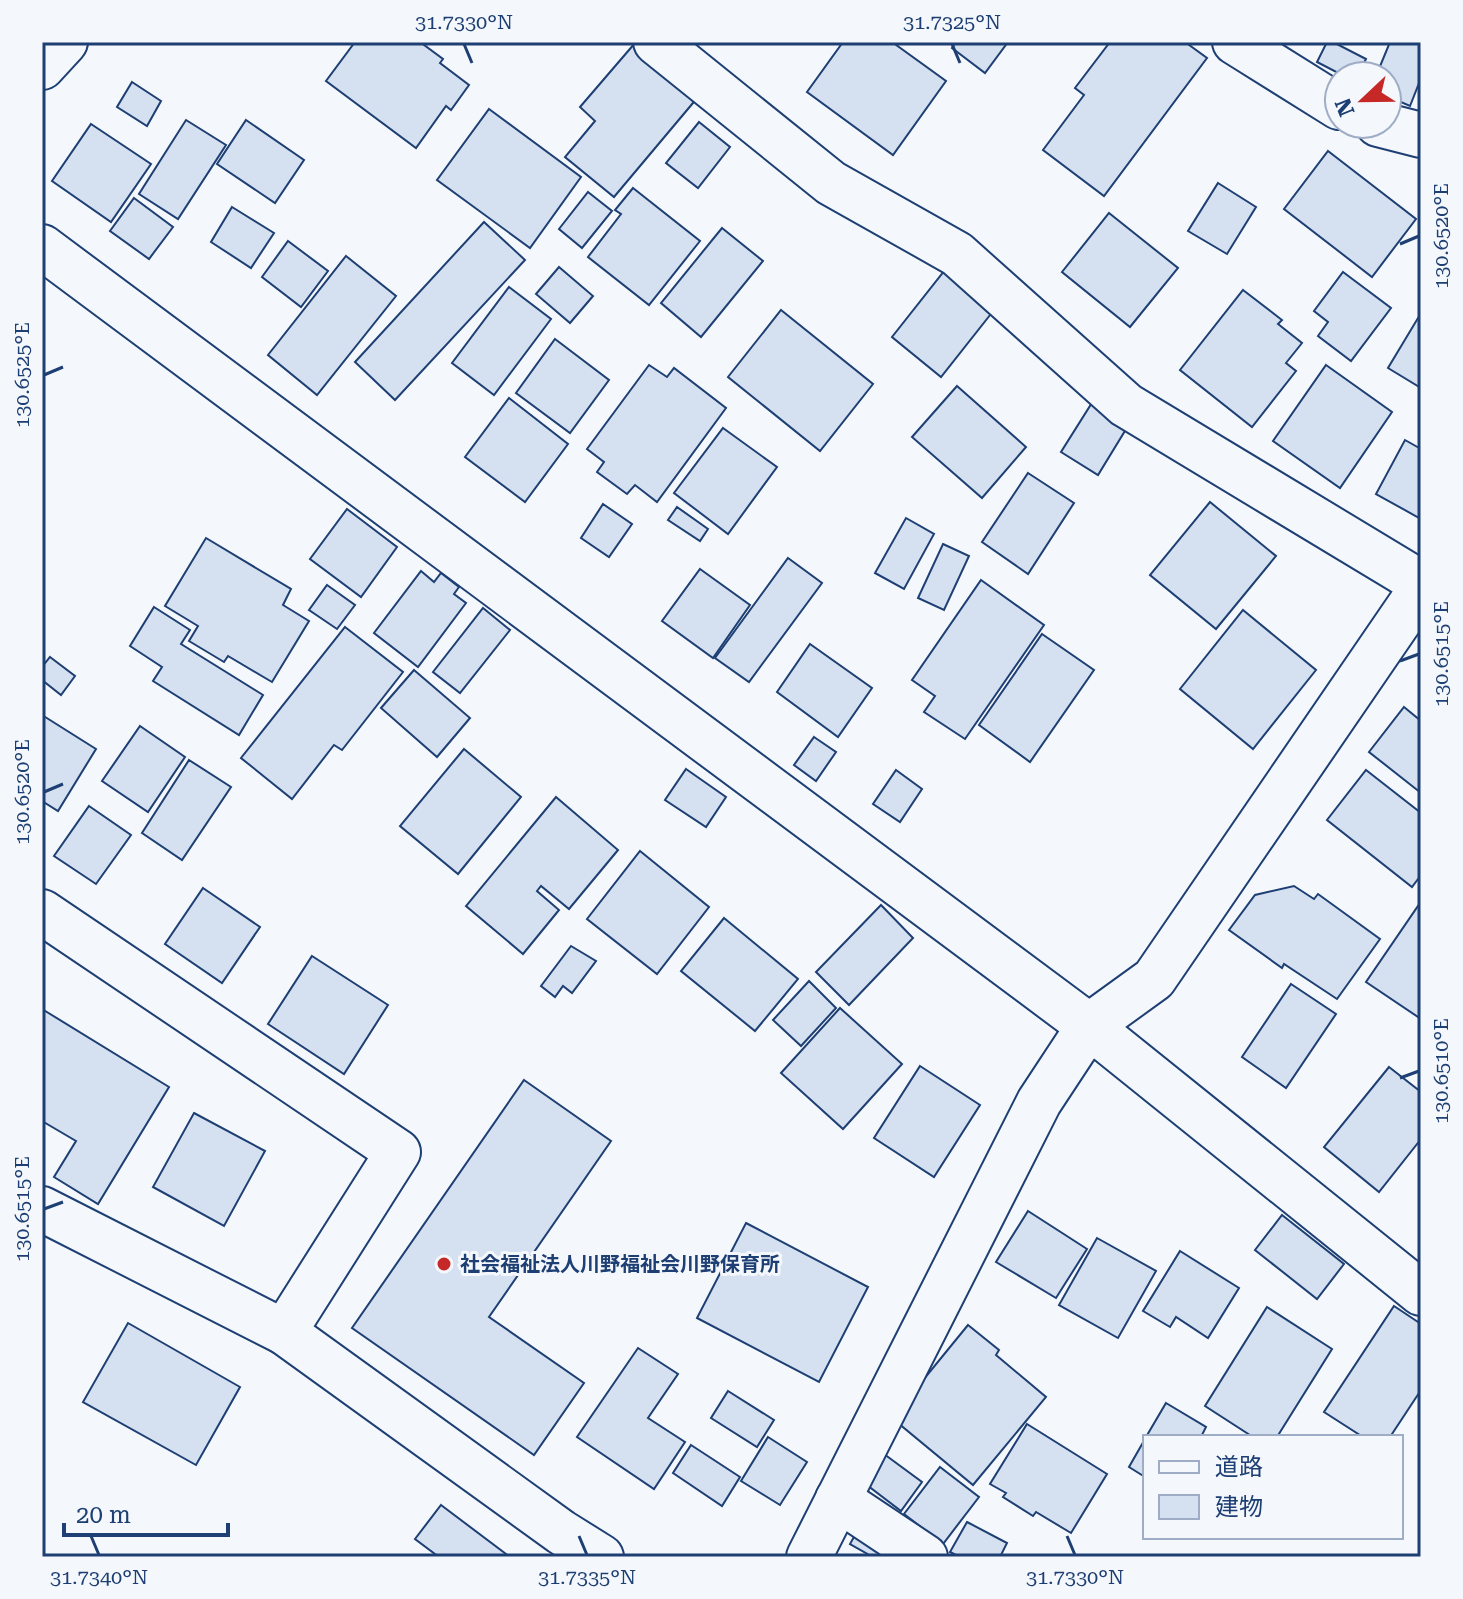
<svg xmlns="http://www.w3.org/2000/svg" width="1463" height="1599" viewBox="0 0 1463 1599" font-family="'Roboto Serif','Noto Sans JP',serif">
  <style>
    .building { fill: #d5e0f0; stroke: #1d3f73; stroke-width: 2 }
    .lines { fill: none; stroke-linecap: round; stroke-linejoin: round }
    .minor-casing { stroke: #1d3f73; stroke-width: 48 }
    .minor { stroke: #f4f7fb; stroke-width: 44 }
    .ticks { fill: none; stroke: #1d3f73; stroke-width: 3 }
    .poi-dot { fill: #c62828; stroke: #f4f7fb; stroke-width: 3 }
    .labels { text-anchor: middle; stroke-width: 6; stroke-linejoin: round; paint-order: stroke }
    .poi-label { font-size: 20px; font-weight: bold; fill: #1d3f73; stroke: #f4f7fb; text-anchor: start }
    .neatline { fill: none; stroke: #1d3f73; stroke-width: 3 }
    .ticks-label { font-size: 20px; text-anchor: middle; fill: #1d3f73 }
  </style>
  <rect width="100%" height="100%" fill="#f4f7fb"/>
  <g class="building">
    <polygon points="355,42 420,42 443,59 440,63 469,85 451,110 446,106 416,148 326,81"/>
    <polygon points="843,42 892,42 946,81 893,155 807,92"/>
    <polygon points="956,42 1008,42 985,73 952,48"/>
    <polygon points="1110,42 1185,42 1207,58 1104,196 1043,150 1084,95 1075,88"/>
    <polygon points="1327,42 1333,42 1366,59 1357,76 1344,76 1317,62"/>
    <polygon points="1390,42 1421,42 1421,78 1410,106 1387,96 1387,76 1376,76"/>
    <polygon points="635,43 698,97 614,197 565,157 595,121 580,107"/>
    <polygon points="132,82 161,101 147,126 117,107"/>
    <polygon points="489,109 581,177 530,248 437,180"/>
    <polygon points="186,120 226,145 178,219 139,194"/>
    <polygon points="246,120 304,160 275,203 217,164"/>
    <polygon points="699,122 730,147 698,188 666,163"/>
    <polygon points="91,124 151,164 111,222 52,181"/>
    <polygon points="1328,151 1416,219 1372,277 1284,209"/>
    <polygon points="1218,183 1256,207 1227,254 1188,231"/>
    <polygon points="633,188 700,241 649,305 588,257 621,214 615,210"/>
    <polygon points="588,192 612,211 582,248 559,229"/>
    <polygon points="134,198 173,227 149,259 110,231"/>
    <polygon points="232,207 274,233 251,268 211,242"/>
    <polygon points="1109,213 1178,268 1130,327 1062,272"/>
    <polygon points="484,222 525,260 395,400 355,362"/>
    <polygon points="722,228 763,261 701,337 661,303"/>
    <polygon points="288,241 328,271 301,307 262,277"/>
    <polygon points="346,256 396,296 317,395 268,355"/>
    <polygon points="559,267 593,296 570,323 536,294"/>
    <polygon points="945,270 994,310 941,377 892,337"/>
    <polygon points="1343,272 1391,308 1351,361 1318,336 1328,322 1314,311"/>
    <polygon points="509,287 551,319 494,395 452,363"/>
    <polygon points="1243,290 1282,320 1278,324 1302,343 1286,363 1296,371 1252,427 1180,370"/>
    <polygon points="781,310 873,384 820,451 728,377"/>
    <polygon points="1421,313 1421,388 1388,368"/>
    <polygon points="555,339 609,380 570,433 516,393"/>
    <polygon points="649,365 667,377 674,368 726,408 657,502 635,485 627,494 597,472 604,462 587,449"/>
    <polygon points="1326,365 1392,412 1340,488 1273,441"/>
    <polygon points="957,386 1026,447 982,498 912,437"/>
    <polygon points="509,398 568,444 525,502 465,457"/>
    <polygon points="1095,398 1131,421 1098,475 1061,452"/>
    <polygon points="723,428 777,467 728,534 674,493"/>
    <polygon points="1405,440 1421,449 1421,519 1376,494"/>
    <polygon points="1028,473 1074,503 1028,574 982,542"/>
    <polygon points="1210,502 1276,556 1216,629 1150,575"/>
    <polygon points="603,504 632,524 609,557 581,538"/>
    <polygon points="677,507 708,529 700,541 668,520"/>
    <polygon points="347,509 397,547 361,597 310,559"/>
    <polygon points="906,518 934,534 904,589 875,573"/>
    <polygon points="206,538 291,589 283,605 309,621 272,682 228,656 224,662 189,641 198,626 165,606"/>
    <polygon points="943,544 969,556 944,610 918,598"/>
    <polygon points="788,558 822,583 749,682 715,658"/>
    <polygon points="700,569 750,605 713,658 662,621"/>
    <polygon points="421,571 434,582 441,573 459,587 454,594 466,603 418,667 374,633"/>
    <polygon points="981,580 1044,625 965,739 924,712 935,696 912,680"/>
    <polygon points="327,585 355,605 337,629 309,610"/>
    <polygon points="154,607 190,630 181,644 263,695 239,735 153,681 162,667 130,646"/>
    <polygon points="483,608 510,630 460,693 433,672"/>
    <polygon points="1243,610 1316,670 1253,749 1180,689"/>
    <polygon points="345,627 403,672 342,750 334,745 292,799 241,758"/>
    <polygon points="1042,634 1094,670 1030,762 979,725"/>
    <polygon points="810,644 872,688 838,737 777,692"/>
    <polygon points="50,657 75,676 61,695 42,680 42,667"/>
    <polygon points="414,670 470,718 437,757 381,708"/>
    <polygon points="1404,707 1421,721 1421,793 1369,752"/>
    <polygon points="42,715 96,749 58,811 42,801"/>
    <polygon points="140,726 185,757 148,812 102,781"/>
    <polygon points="814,737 836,752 816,781 794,765"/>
    <polygon points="464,749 521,797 458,874 400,826"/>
    <polygon points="189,760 231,787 182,860 142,833"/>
    <polygon points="686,769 726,797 706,827 665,800"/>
    <polygon points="896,770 922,789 900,822 873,804"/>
    <polygon points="1366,770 1421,813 1421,875 1412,887 1327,820"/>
    <polygon points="556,797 618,850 569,909 541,886 537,891 559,910 523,954 466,906"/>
    <polygon points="89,806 131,835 96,884 54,856"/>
    <polygon points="640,851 709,907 657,974 587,919"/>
    <polygon points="1294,886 1314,899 1318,894 1380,939 1337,999 1284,964 1282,968 1229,930 1255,895"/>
    <polygon points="203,888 260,927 222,983 165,944"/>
    <polygon points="881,905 913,938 849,1005 816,972"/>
    <polygon points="1418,906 1421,908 1421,1019 1366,982"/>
    <polygon points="724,918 798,979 755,1031 681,971"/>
    <polygon points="571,946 596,961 572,993 563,986 555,997 541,986"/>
    <polygon points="312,956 388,1005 344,1074 268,1024"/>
    <polygon points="809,981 836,1008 801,1046 773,1020"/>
    <polygon points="1291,984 1336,1014 1286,1088 1242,1057"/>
    <polygon points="840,1008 902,1064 843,1129 781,1073"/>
    <polygon points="42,1009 169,1087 98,1204 54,1177 76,1141 42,1121"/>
    <polygon points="920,1066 980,1105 934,1177 874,1138"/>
    <polygon points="1389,1067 1421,1092 1421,1139 1379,1192 1324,1147"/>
    <polygon points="524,1080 611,1141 489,1317 584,1383 534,1455 352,1328"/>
    <polygon points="194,1113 265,1151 224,1226 153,1187"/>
    <polygon points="1028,1211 1087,1249 1056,1298 996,1262"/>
    <polygon points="1282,1215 1344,1264 1317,1299 1255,1250"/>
    <polygon points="746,1223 868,1287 819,1382 697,1318"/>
    <polygon points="1097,1238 1156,1271 1118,1338 1059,1305"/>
    <polygon points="1180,1251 1239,1288 1208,1338 1176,1317 1170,1327 1143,1311"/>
    <polygon points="1394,1306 1421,1324 1421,1390 1390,1437 1363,1437 1324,1412"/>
    <polygon points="1267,1307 1332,1349 1277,1437 1253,1437 1205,1406"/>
    <polygon points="128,1323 240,1387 196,1465 83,1402"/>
    <polygon points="968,1325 999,1350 996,1355 1046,1397 973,1485 892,1418"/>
    <polygon points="638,1348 678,1374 648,1418 685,1442 654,1489 577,1437"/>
    <polygon points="728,1391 774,1420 757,1447 711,1418"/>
    <polygon points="1166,1403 1206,1427 1201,1437 1146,1437"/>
    <polygon points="1027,1424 1107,1474 1071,1533 1036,1512 1033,1516 1003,1497 1006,1493 990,1484"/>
    <polygon points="768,1437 807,1462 780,1505 741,1481"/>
    <polygon points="1145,1439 1145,1477 1129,1467"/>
    <polygon points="691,1445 740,1477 722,1506 673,1473"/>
    <polygon points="884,1454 922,1482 901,1511 863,1482"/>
    <polygon points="940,1467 979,1497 943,1544 904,1514"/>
    <polygon points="441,1505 510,1557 439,1557 415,1539"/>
    <polygon points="967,1522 1007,1543 1000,1557 960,1557 950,1552"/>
    <polygon points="860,1526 890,1557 873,1557 850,1544"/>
  </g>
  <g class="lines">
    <defs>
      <g id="minor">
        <polyline points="656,42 831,183 957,254 1126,405 1421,583"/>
        <polyline points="1235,42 1339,107"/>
        <polyline points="42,67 65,42"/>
        <polyline points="1378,124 1421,135"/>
        <polyline points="42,247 1089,1026 1421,1293"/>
        <polyline points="42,912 398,1152 284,1332 561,1532 601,1557"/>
        <polyline points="42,1209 284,1332"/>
        <polyline points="838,1499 925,1557"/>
        <polyline points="809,1557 1039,1102 1089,1026 1154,979 1421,589"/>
      </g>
    </defs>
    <use href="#minor" class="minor-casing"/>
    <use href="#minor" class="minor"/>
  </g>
  <path class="ticks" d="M464,44L472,63M952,44L960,63M1400,244L1419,236M44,375L63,367M1400,661L1419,654M44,792L63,784M1400,1078L1419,1071M44,1209L63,1202M91,1536L99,1555M579,1536L587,1555M1067,1536L1075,1555"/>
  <circle class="poi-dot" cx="444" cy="1264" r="8"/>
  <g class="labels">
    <g class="poi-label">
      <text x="460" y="1271">社会福祉法人川野福祉会川野保育所</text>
    </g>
  </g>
  <rect width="1463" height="1599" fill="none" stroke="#f4f7fb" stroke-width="88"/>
  <rect x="1143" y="1435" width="260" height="104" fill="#f4f7fb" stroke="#9eadc5" stroke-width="2"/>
  <rect x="1159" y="1461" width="40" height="12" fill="#f4f7fb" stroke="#9eadc5" stroke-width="2"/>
  <text x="1215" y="1475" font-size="24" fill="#1d3f73">道路</text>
  <rect x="1159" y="1495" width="40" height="24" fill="#d5e0f0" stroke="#9eadc5" stroke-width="2"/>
  <text x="1215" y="1515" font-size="24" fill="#1d3f73">建物</text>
  <g transform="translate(1363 100) rotate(248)"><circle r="38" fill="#f4f7fb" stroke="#9eadc5" stroke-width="2"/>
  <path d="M0-6L14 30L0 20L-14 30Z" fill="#c62828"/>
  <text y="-12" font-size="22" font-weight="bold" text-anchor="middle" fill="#1d3f73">N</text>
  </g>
  <path d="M64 1523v12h164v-12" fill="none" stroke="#1d3f73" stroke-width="4"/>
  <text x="76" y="1523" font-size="24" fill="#1d3f73" stroke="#f4f7fb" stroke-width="6" paint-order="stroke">20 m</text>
  <rect x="44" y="44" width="1375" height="1511" class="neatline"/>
  <g class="ticks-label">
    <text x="464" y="29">31.7330°N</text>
    <text x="952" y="29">31.7325°N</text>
    <text transform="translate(1441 236) rotate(-90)" y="7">130.6520°E</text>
    <text transform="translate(22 375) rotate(-90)" y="7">130.6525°E</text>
    <text transform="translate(1441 654) rotate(-90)" y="7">130.6515°E</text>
    <text transform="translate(22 792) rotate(-90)" y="7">130.6520°E</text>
    <text transform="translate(1441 1071) rotate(-90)" y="7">130.6510°E</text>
    <text transform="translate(22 1209) rotate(-90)" y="7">130.6515°E</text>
    <text x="99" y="1584">31.7340°N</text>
    <text x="587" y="1584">31.7335°N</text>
    <text x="1075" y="1584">31.7330°N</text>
  </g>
</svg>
